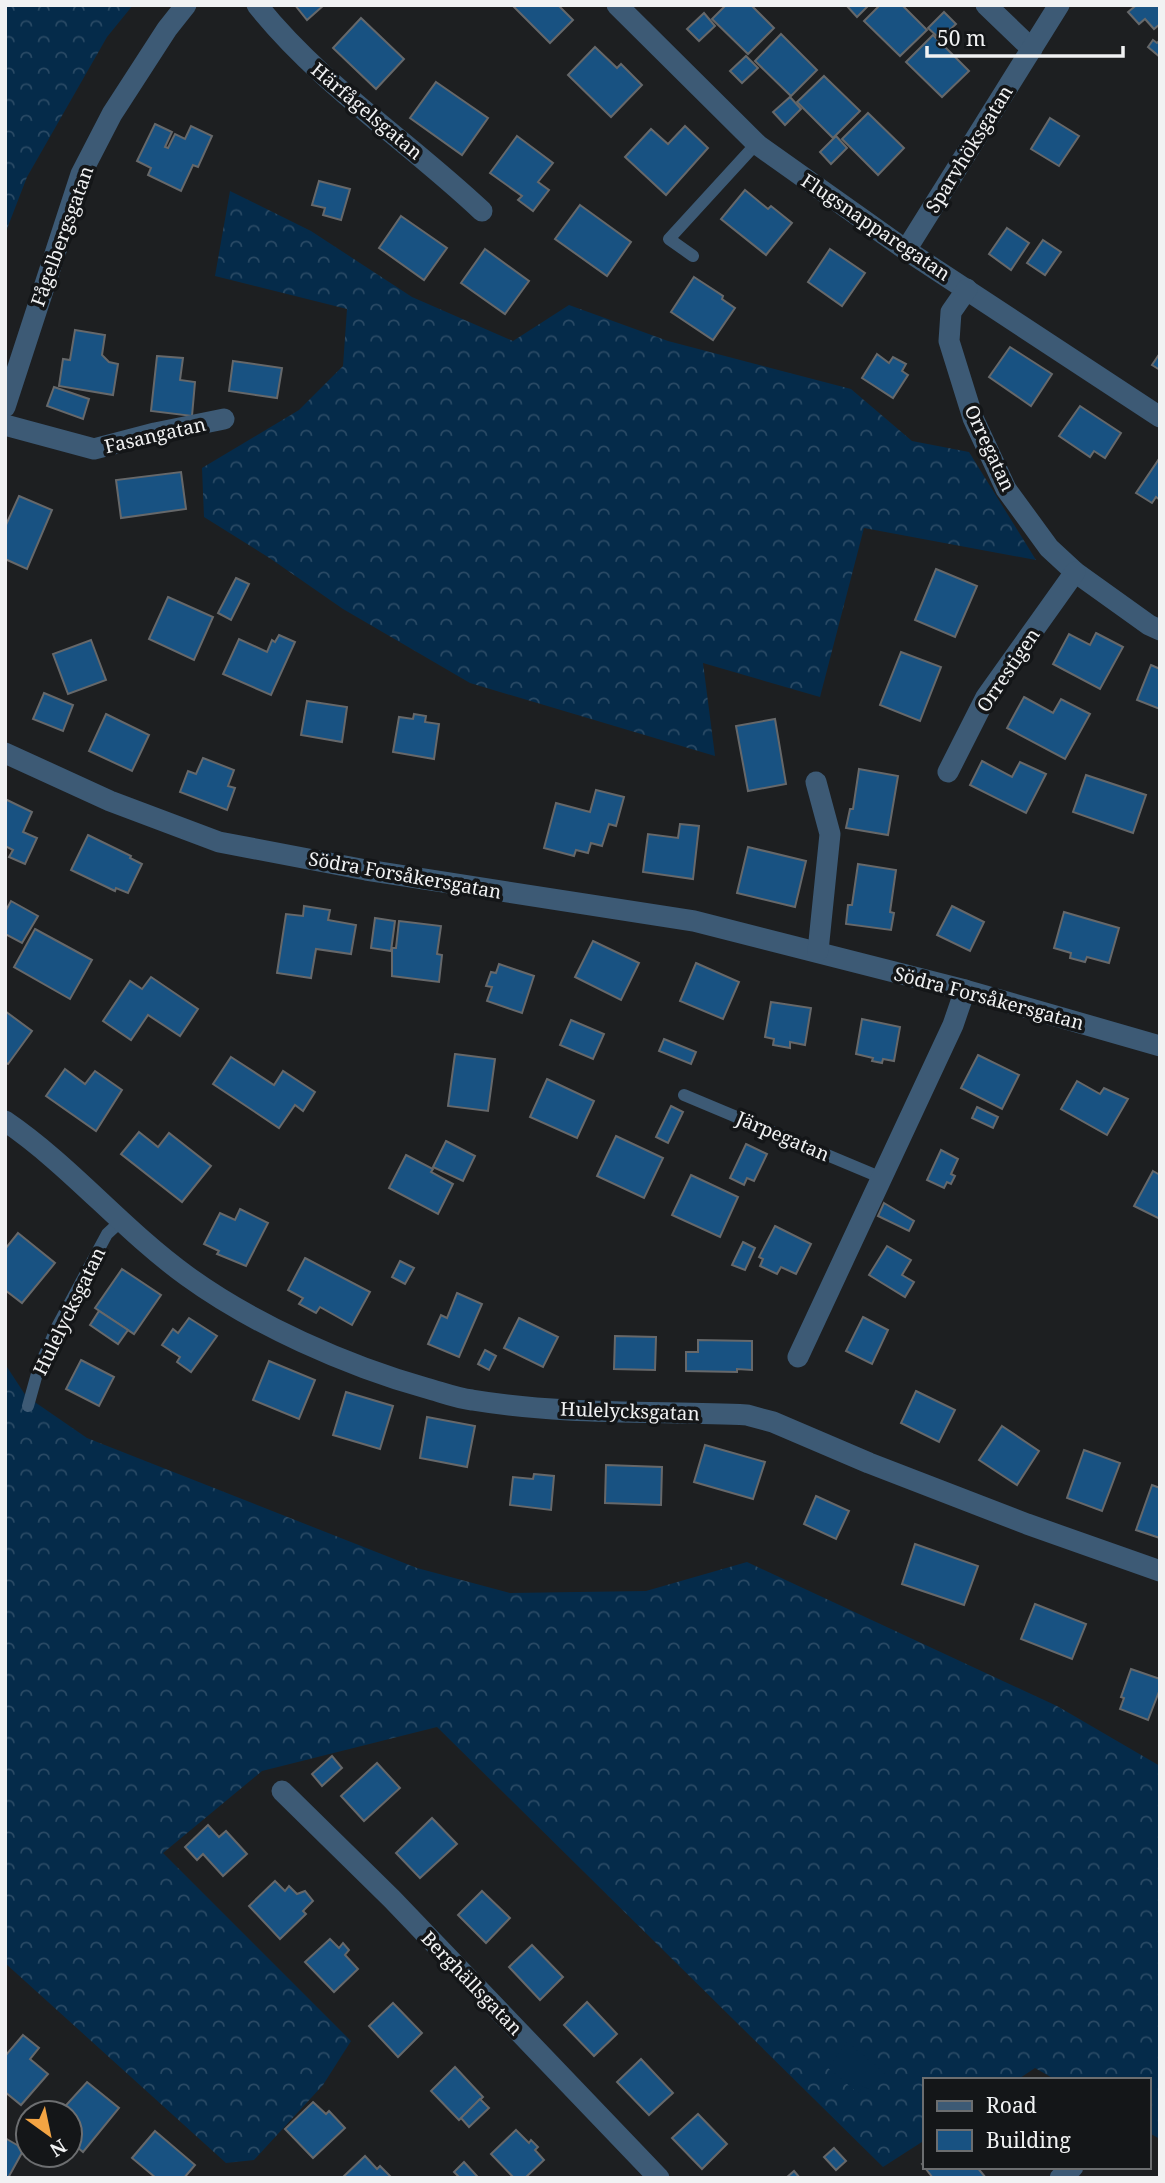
<svg xmlns="http://www.w3.org/2000/svg" width="1165" height="2183" viewBox="0 0 1165 2183" font-family="'Noto Serif',serif">
  <style>
    .forest { fill: url(#forest-crowns) }
    .park { fill: #052b4a }
    .building { fill: #185282; stroke: #66686a; stroke-width: 2 }
    .lines { fill: none; stroke-linecap: round; stroke-linejoin: round }
    .service { stroke: #3d5a75; stroke-width: 12 }
    .minor { stroke: #3d5a75; stroke-width: 21 }
    .labels { text-anchor: middle; stroke-width: 7; stroke-linejoin: round; paint-order: stroke }
    .street-label { font-size: 19px; fill: #f1f2f3; stroke: #141618 }
  </style>
  <defs>
    <pattern id="forest-crowns" width="20" height="18" patternUnits="userSpaceOnUse" patternTransform="scale(1.75)"><rect width="20" height="18" fill="#052b4a"/><path d="M2 6a3 3 0 1 1 6 0M12 15a3 3 0 1 1 6 0" fill="none" stroke="#2a4a65"/></pattern>
  </defs>
  <rect width="100%" height="100%" fill="#1d1f21"/>
  <g class="forest">
    <polygon points="5,5 133,5 107,37 27,177 5,234"/>
    <polygon points="230,191 311,231 412,297 513,341 569,305 668,341 851,389 912,441 969,452 1036,560 864,528 820,697 703,663 715,756 470,683 343,609 271,559 204,517 202,468 299,410 343,366 347,309 215,276"/>
    <polygon points="5,1364 26,1396 87,1438 417,1568 510,1593 646,1591 747,1562 1057,1706 1160,1766 1160,2139 1149,2133 1149,2080 1056,2080 1035,2068 1017,2080 925,2080 925,2140 883,2167 437,1727 262,1771 163,1853 351,2041 323,2085 254,2160 226,2163 5,1963"/>
  </g>
  <polygon class="park" points="847,2042 885,2073 870,2090 863,2086 858,2093 828,2068"/>
  <g class="building">
    <polygon points="295,5 324,5 307,20"/>
    <polygon points="512,5 558,5 573,20 550,43"/>
    <polygon points="726,5 751,5 774,28 748,54 712,19"/>
    <polygon points="846,5 869,5 857,17"/>
    <polygon points="880,5 902,5 927,30 900,56 864,21"/>
    <polygon points="1131,5 1160,5 1160,24 1154,29 1145,19 1139,24 1128,12 1134,7"/>
    <polygon points="944,12 956,24 940,39 928,28"/>
    <polygon points="704,13 715,26 699,41 687,29"/>
    <polygon points="361,18 404,59 376,89 333,48"/>
    <polygon points="781,34 817,70 791,96 755,61"/>
    <polygon points="933,35 969,71 942,97 906,62"/>
    <polygon points="1153,40 1157,43 1160,40 1160,57 1148,47"/>
    <polygon points="595,47 617,68 621,64 642,85 611,117 568,75"/>
    <polygon points="746,56 758,68 742,83 730,71"/>
    <polygon points="824,76 860,111 833,138 797,102"/>
    <polygon points="436,82 488,118 462,155 410,118"/>
    <polygon points="790,97 801,109 785,125 773,112"/>
    <polygon points="868,113 904,148 878,175 842,139"/>
    <polygon points="1050,118 1079,136 1059,166 1031,149"/>
    <polygon points="155,124 172,132 165,147 168,148 175,134 185,139 191,126 212,136 198,167 193,165 181,191 148,175 151,168 137,161"/>
    <polygon points="685,126 708,148 666,195 625,157 651,129 668,144"/>
    <polygon points="517,136 553,163 538,182 549,190 533,211 518,200 522,196 490,173"/>
    <polygon points="836,136 847,148 831,164 820,152"/>
    <polygon points="319,181 350,189 341,220 323,215 325,208 312,205"/>
    <polygon points="745,190 768,209 771,206 792,223 766,255 721,219"/>
    <polygon points="580,205 631,242 607,276 555,239"/>
    <polygon points="401,216 447,248 424,280 379,248"/>
    <polygon points="1007,228 1029,243 1011,270 989,254"/>
    <polygon points="1043,240 1061,252 1045,275 1027,263"/>
    <polygon points="485,249 529,281 505,314 461,283"/>
    <polygon points="830,249 865,273 842,306 808,282"/>
    <polygon points="694,277 723,296 722,299 735,308 713,340 671,312"/>
    <polygon points="75,330 105,335 102,355 109,362 118,364 113,395 59,386 63,359 70,360"/>
    <polygon points="1010,347 1052,374 1031,406 989,377"/>
    <polygon points="1160,353 1160,370 1152,365"/>
    <polygon points="877,354 889,363 893,357 906,364 902,371 908,375 893,398 862,378"/>
    <polygon points="157,356 183,358 180,380 195,382 192,416 151,411"/>
    <polygon points="233,361 282,368 277,398 229,391"/>
    <polygon points="54,387 89,399 83,419 47,406"/>
    <polygon points="1080,406 1121,433 1105,458 1094,451 1090,457 1059,436"/>
    <polygon points="1159,459 1160,500 1156,497 1152,503 1136,493"/>
    <polygon points="181,472 186,509 121,518 116,480"/>
    <polygon points="19,496 52,510 27,569 5,559 5,527"/>
    <polygon points="936,569 977,586 955,637 915,620"/>
    <polygon points="236,578 249,584 231,620 218,613"/>
    <polygon points="168,597 213,617 194,660 149,639"/>
    <polygon points="1096,633 1123,647 1100,689 1053,664 1069,634 1090,645"/>
    <polygon points="279,635 295,642 271,695 223,674 239,639 267,652 272,640 275,642"/>
    <polygon points="91,640 106,680 68,694 53,654"/>
    <polygon points="901,652 941,667 920,721 880,705"/>
    <polygon points="1151,665 1160,669 1160,709 1137,700"/>
    <polygon points="44,693 73,705 63,731 33,719"/>
    <polygon points="1024,697 1053,713 1061,699 1090,714 1065,759 1007,728"/>
    <polygon points="307,701 347,707 342,742 301,735"/>
    <polygon points="106,714 149,735 132,771 89,751"/>
    <polygon points="414,714 426,716 425,722 439,724 434,759 393,752 399,717 413,719"/>
    <polygon points="775,719 786,784 748,791 736,726"/>
    <polygon points="203,758 234,770 228,786 235,788 227,810 180,792 188,771 196,774"/>
    <polygon points="982,761 1012,777 1020,762 1046,774 1026,813 970,785"/>
    <polygon points="859,769 898,776 888,835 846,828 850,809 853,809"/>
    <polygon points="1086,775 1146,795 1133,833 1073,812"/>
    <polygon points="596,790 624,797 616,826 609,824 602,846 591,843 588,853 576,850 574,856 544,848 556,803 590,812"/>
    <polygon points="5,799 32,812 23,832 37,838 25,864 9,857 13,850 5,846"/>
    <polygon points="680,824 699,826 693,879 643,872 648,834 678,838"/>
    <polygon points="88,835 131,856 130,858 142,864 128,893 116,888 115,891 71,870"/>
    <polygon points="748,847 806,861 795,907 737,893"/>
    <polygon points="858,864 896,870 890,912 894,913 891,930 846,924 848,905 852,905"/>
    <polygon points="11,901 38,916 22,943 5,934 5,912"/>
    <polygon points="304,906 330,910 328,920 356,925 351,954 316,949 311,978 277,973 286,914 303,916"/>
    <polygon points="952,906 984,922 970,951 937,935"/>
    <polygon points="1064,912 1119,928 1109,963 1087,957 1085,962 1070,958 1071,953 1054,948"/>
    <polygon points="375,918 395,921 391,951 371,948"/>
    <polygon points="399,921 441,926 437,954 442,955 439,982 392,976 392,948 396,948"/>
    <polygon points="35,929 92,960 70,999 14,967"/>
    <polygon points="593,941 639,963 621,1000 575,977"/>
    <polygon points="696,963 739,982 723,1019 680,1001"/>
    <polygon points="499,964 534,976 522,1013 487,1001 492,987 486,986 491,972 496,973"/>
    <polygon points="151,977 198,1009 180,1036 148,1015 131,1040 103,1021 130,981 142,989"/>
    <polygon points="771,1002 811,1008 805,1045 790,1042 790,1048 773,1045 774,1039 765,1037"/>
    <polygon points="5,1011 32,1031 8,1064 5,1062"/>
    <polygon points="862,1019 900,1027 894,1061 883,1059 882,1063 872,1061 873,1058 856,1054"/>
    <polygon points="571,1020 604,1034 593,1059 560,1045"/>
    <polygon points="664,1039 696,1052 691,1064 659,1051"/>
    <polygon points="455,1054 495,1059 488,1111 448,1106"/>
    <polygon points="978,1055 1019,1075 1002,1109 961,1088"/>
    <polygon points="231,1057 274,1085 283,1071 315,1092 303,1111 295,1105 279,1128 213,1084"/>
    <polygon points="65,1069 85,1084 95,1071 122,1090 96,1131 46,1096"/>
    <polygon points="547,1079 594,1101 577,1138 530,1117"/>
    <polygon points="1077,1081 1100,1094 1104,1088 1128,1099 1107,1135 1061,1109"/>
    <polygon points="671,1106 683,1112 668,1143 656,1137"/>
    <polygon points="977,1107 998,1117 993,1128 972,1118"/>
    <polygon points="139,1132 158,1147 169,1133 211,1166 182,1202 121,1154"/>
    <polygon points="616,1136 663,1158 644,1198 597,1176"/>
    <polygon points="446,1141 475,1156 463,1181 433,1167"/>
    <polygon points="746,1144 767,1154 754,1181 747,1178 744,1185 730,1178"/>
    <polygon points="941,1150 958,1159 951,1174 955,1176 951,1184 947,1182 944,1188 927,1180"/>
    <polygon points="406,1155 433,1169 431,1172 453,1184 438,1214 389,1188"/>
    <polygon points="1153,1171 1160,1175 1160,1219 1134,1206"/>
    <polygon points="691,1175 738,1197 720,1237 672,1215"/>
    <polygon points="884,1203 914,1221 909,1231 878,1216"/>
    <polygon points="240,1209 268,1223 246,1266 217,1254 219,1251 204,1244 220,1213 235,1220"/>
    <polygon points="775,1226 811,1244 796,1274 781,1267 777,1274 760,1266 763,1259 759,1257"/>
    <polygon points="18,1233 55,1263 22,1303 5,1290 5,1249"/>
    <polygon points="743,1242 755,1248 745,1270 732,1265"/>
    <polygon points="887,1246 911,1260 902,1275 914,1282 905,1297 869,1275"/>
    <polygon points="305,1258 370,1292 352,1325 320,1307 316,1313 299,1304 303,1298 288,1290"/>
    <polygon points="400,1261 414,1268 405,1284 392,1277"/>
    <polygon points="122,1269 161,1295 134,1334 95,1308"/>
    <polygon points="457,1293 482,1304 459,1357 428,1344 441,1315 447,1318"/>
    <polygon points="99,1311 128,1330 118,1344 90,1325"/>
    <polygon points="863,1317 888,1330 872,1364 846,1351"/>
    <polygon points="189,1318 217,1336 191,1372 177,1362 180,1357 162,1345 173,1329 178,1333"/>
    <polygon points="519,1318 558,1337 543,1367 504,1348"/>
    <polygon points="615,1336 656,1337 655,1370 614,1369"/>
    <polygon points="698,1340 752,1341 752,1370 737,1369 737,1372 686,1371 686,1352 698,1352"/>
    <polygon points="485,1350 496,1356 489,1370 478,1364"/>
    <polygon points="81,1360 114,1377 99,1406 66,1389"/>
    <polygon points="269,1361 315,1380 299,1419 253,1400"/>
    <polygon points="916,1391 955,1410 939,1442 901,1423"/>
    <polygon points="346,1392 393,1406 380,1449 333,1435"/>
    <polygon points="427,1417 475,1426 467,1467 420,1458"/>
    <polygon points="1002,1426 1039,1451 1017,1485 979,1460"/>
    <polygon points="705,1445 765,1462 753,1499 694,1482"/>
    <polygon points="1084,1450 1120,1463 1102,1511 1067,1498"/>
    <polygon points="606,1465 662,1467 661,1505 605,1503"/>
    <polygon points="534,1474 554,1476 551,1510 510,1505 513,1477 533,1479"/>
    <polygon points="1152,1485 1160,1488 1160,1538 1136,1530"/>
    <polygon points="816,1496 849,1511 836,1539 804,1524"/>
    <polygon points="915,1544 978,1566 964,1605 902,1584"/>
    <polygon points="1035,1604 1086,1624 1072,1659 1021,1639"/>
    <polygon points="1131,1669 1160,1679 1160,1689 1148,1720 1120,1709 1124,1698 1121,1697"/>
    <polygon points="332,1756 342,1768 322,1786 312,1774"/>
    <polygon points="377,1763 400,1788 364,1821 341,1796"/>
    <polygon points="432,1818 457,1844 420,1878 396,1853"/>
    <polygon points="208,1825 219,1837 226,1831 247,1854 223,1876 203,1854 197,1860 185,1847"/>
    <polygon points="275,1881 285,1891 289,1886 297,1894 305,1891 313,1901 303,1911 306,1914 280,1939 249,1906"/>
    <polygon points="482,1891 510,1918 486,1943 458,1915"/>
    <polygon points="330,1939 339,1948 343,1943 349,1950 345,1955 358,1969 334,1992 305,1962"/>
    <polygon points="532,1945 563,1977 540,2000 509,1967"/>
    <polygon points="587,2002 617,2034 594,2056 564,2025"/>
    <polygon points="393,2003 422,2033 398,2057 369,2026"/>
    <polygon points="23,2035 39,2048 30,2059 48,2074 21,2105 5,2092 5,2056"/>
    <polygon points="641,2059 673,2093 649,2115 617,2082"/>
    <polygon points="455,2067 483,2097 459,2120 431,2091"/>
    <polygon points="87,2082 119,2108 83,2152 70,2141 70,2113 59,2113"/>
    <polygon points="480,2099 489,2108 469,2127 461,2118"/>
    <polygon points="313,2102 326,2114 329,2111 345,2128 313,2158 285,2129"/>
    <polygon points="698,2114 727,2144 702,2169 672,2138"/>
    <polygon points="516,2130 529,2143 531,2140 538,2147 535,2150 544,2160 525,2178 514,2178 491,2154"/>
    <polygon points="155,2131 195,2165 184,2178 156,2178 132,2158"/>
    <polygon points="5,2138 24,2149 8,2178 5,2178"/>
    <polygon points="834,2148 846,2161 836,2170 824,2157"/>
    <polygon points="365,2156 377,2169 380,2166 392,2178 342,2178"/>
    <polygon points="464,2162 477,2176 474,2178 460,2178 454,2172"/>
    <polygon points="925,2162 925,2167 977,2167 986,2178 933,2178 922,2164"/>
    <polygon points="794,2171 800,2178 786,2178"/>
  </g>
  <g class="lines">
    <g class="service">
      <polyline points="693,256 669,239 756,144"/>
      <polyline points="684,1095 882,1178"/>
      <polyline points="28,1406 38,1370 58,1325 107,1234 121,1221"/>
    </g>
    <g class="minor">
      <path d="M257,5C321,85 408,141 482,211"/>
      <polyline points="617,5 758,145 906,250 1160,417"/>
      <polyline points="986,5 1032,49"/>
      <polyline points="906,250 1059,5"/>
      <polyline points="967,289 951,312 949,341 973,418 1006,489 1049,548 1075,572 1149,625 1160,630"/>
      <polyline points="5,407 81,174 112,114 167,29 186,5"/>
      <polyline points="5,425 94,449 155,433 224,419"/>
      <polyline points="5,753 110,801 219,842 366,870 694,921 965,990 1160,1046"/>
      <polyline points="948,772 986,697 1075,572"/>
      <polyline points="816,782 830,834 818,951"/>
      <path d="M5,1121C71,1166 122,1229 187,1276C253,1324 347,1366 426,1388C441,1392 456,1398 472,1400C562,1415 656,1411 747,1415L773,1422L869,1463L1027,1524L1160,1571"/>
      <polyline points="798,1357 953,1025 965,990"/>
      <polyline points="282,1791 392,1899 659,2178"/>
      <polyline points="1060,2178 1073,2167"/>
    </g>
  </g>
  <g class="labels">
    <g class="street-label">
      <text transform="translate(367 111) rotate(40)" y="7">Härfågelsgatan</text>
      <text transform="translate(969 149) rotate(-58)" y="7">Sparvhöksgatan</text>
      <text transform="translate(876 227) rotate(34)" y="7">Flugsnapparegatan</text>
      <text transform="translate(62 236) rotate(-70)" y="7">Fågelbergsgatan</text>
      <text transform="translate(155 435) rotate(-13)" y="7">Fasangatan</text>
      <text transform="translate(990 448) rotate(65)" y="7">Orregatan</text>
      <text transform="translate(1008 670) rotate(-56)" y="7">Orrestigen</text>
      <text transform="translate(405 875) rotate(10)" y="7">Södra Forsåkersgatan</text>
      <text transform="translate(989 998) rotate(15)" y="7">Södra Forsåkersgatan</text>
      <text transform="translate(783 1136) rotate(23)" y="7">Järpegatan</text>
      <text transform="translate(69 1311) rotate(-64)" y="7">Hulelycksgatan</text>
      <text transform="translate(630 1411) rotate(2)" y="7">Hulelycksgatan</text>
      <text transform="translate(472 1983) rotate(46)" y="7">Berghällsgatan</text>
    </g>
  </g>
  <rect width="1165" height="2183" fill="none" stroke="#f1f2f3" stroke-width="14"/>
  <rect x="923" y="2078" width="228" height="91" fill="#141618" stroke="#6c6e70" stroke-width="2"/>
  <rect x="937" y="2101" width="35" height="10" fill="#3d5a75" stroke="#6c6e70" stroke-width="2"/>
  <text x="986" y="2113" font-size="21" fill="#f1f2f3">Road</text>
  <rect x="937" y="2130" width="35" height="21" fill="#185282" stroke="#6c6e70" stroke-width="2"/>
  <text x="986" y="2148" font-size="21" fill="#f1f2f3">Building</text>
  <g transform="translate(49 2134) rotate(147)"><circle r="33" fill="#141618" stroke="#6c6e70" stroke-width="2"/>
  <path d="M0-5L12 26L0 18L-12 26Z" fill="#f3a443"/>
  <text y="-10" font-size="19" font-weight="bold" text-anchor="middle" fill="#f1f2f3">N</text>
  </g>
  <path d="M927 46v10h196v-10" fill="none" stroke="#f1f2f3" stroke-width="3.5"/>
  <text x="937" y="46" font-size="21" fill="#f1f2f3" stroke="#141618" stroke-width="5" paint-order="stroke">50 m</text>
</svg>
